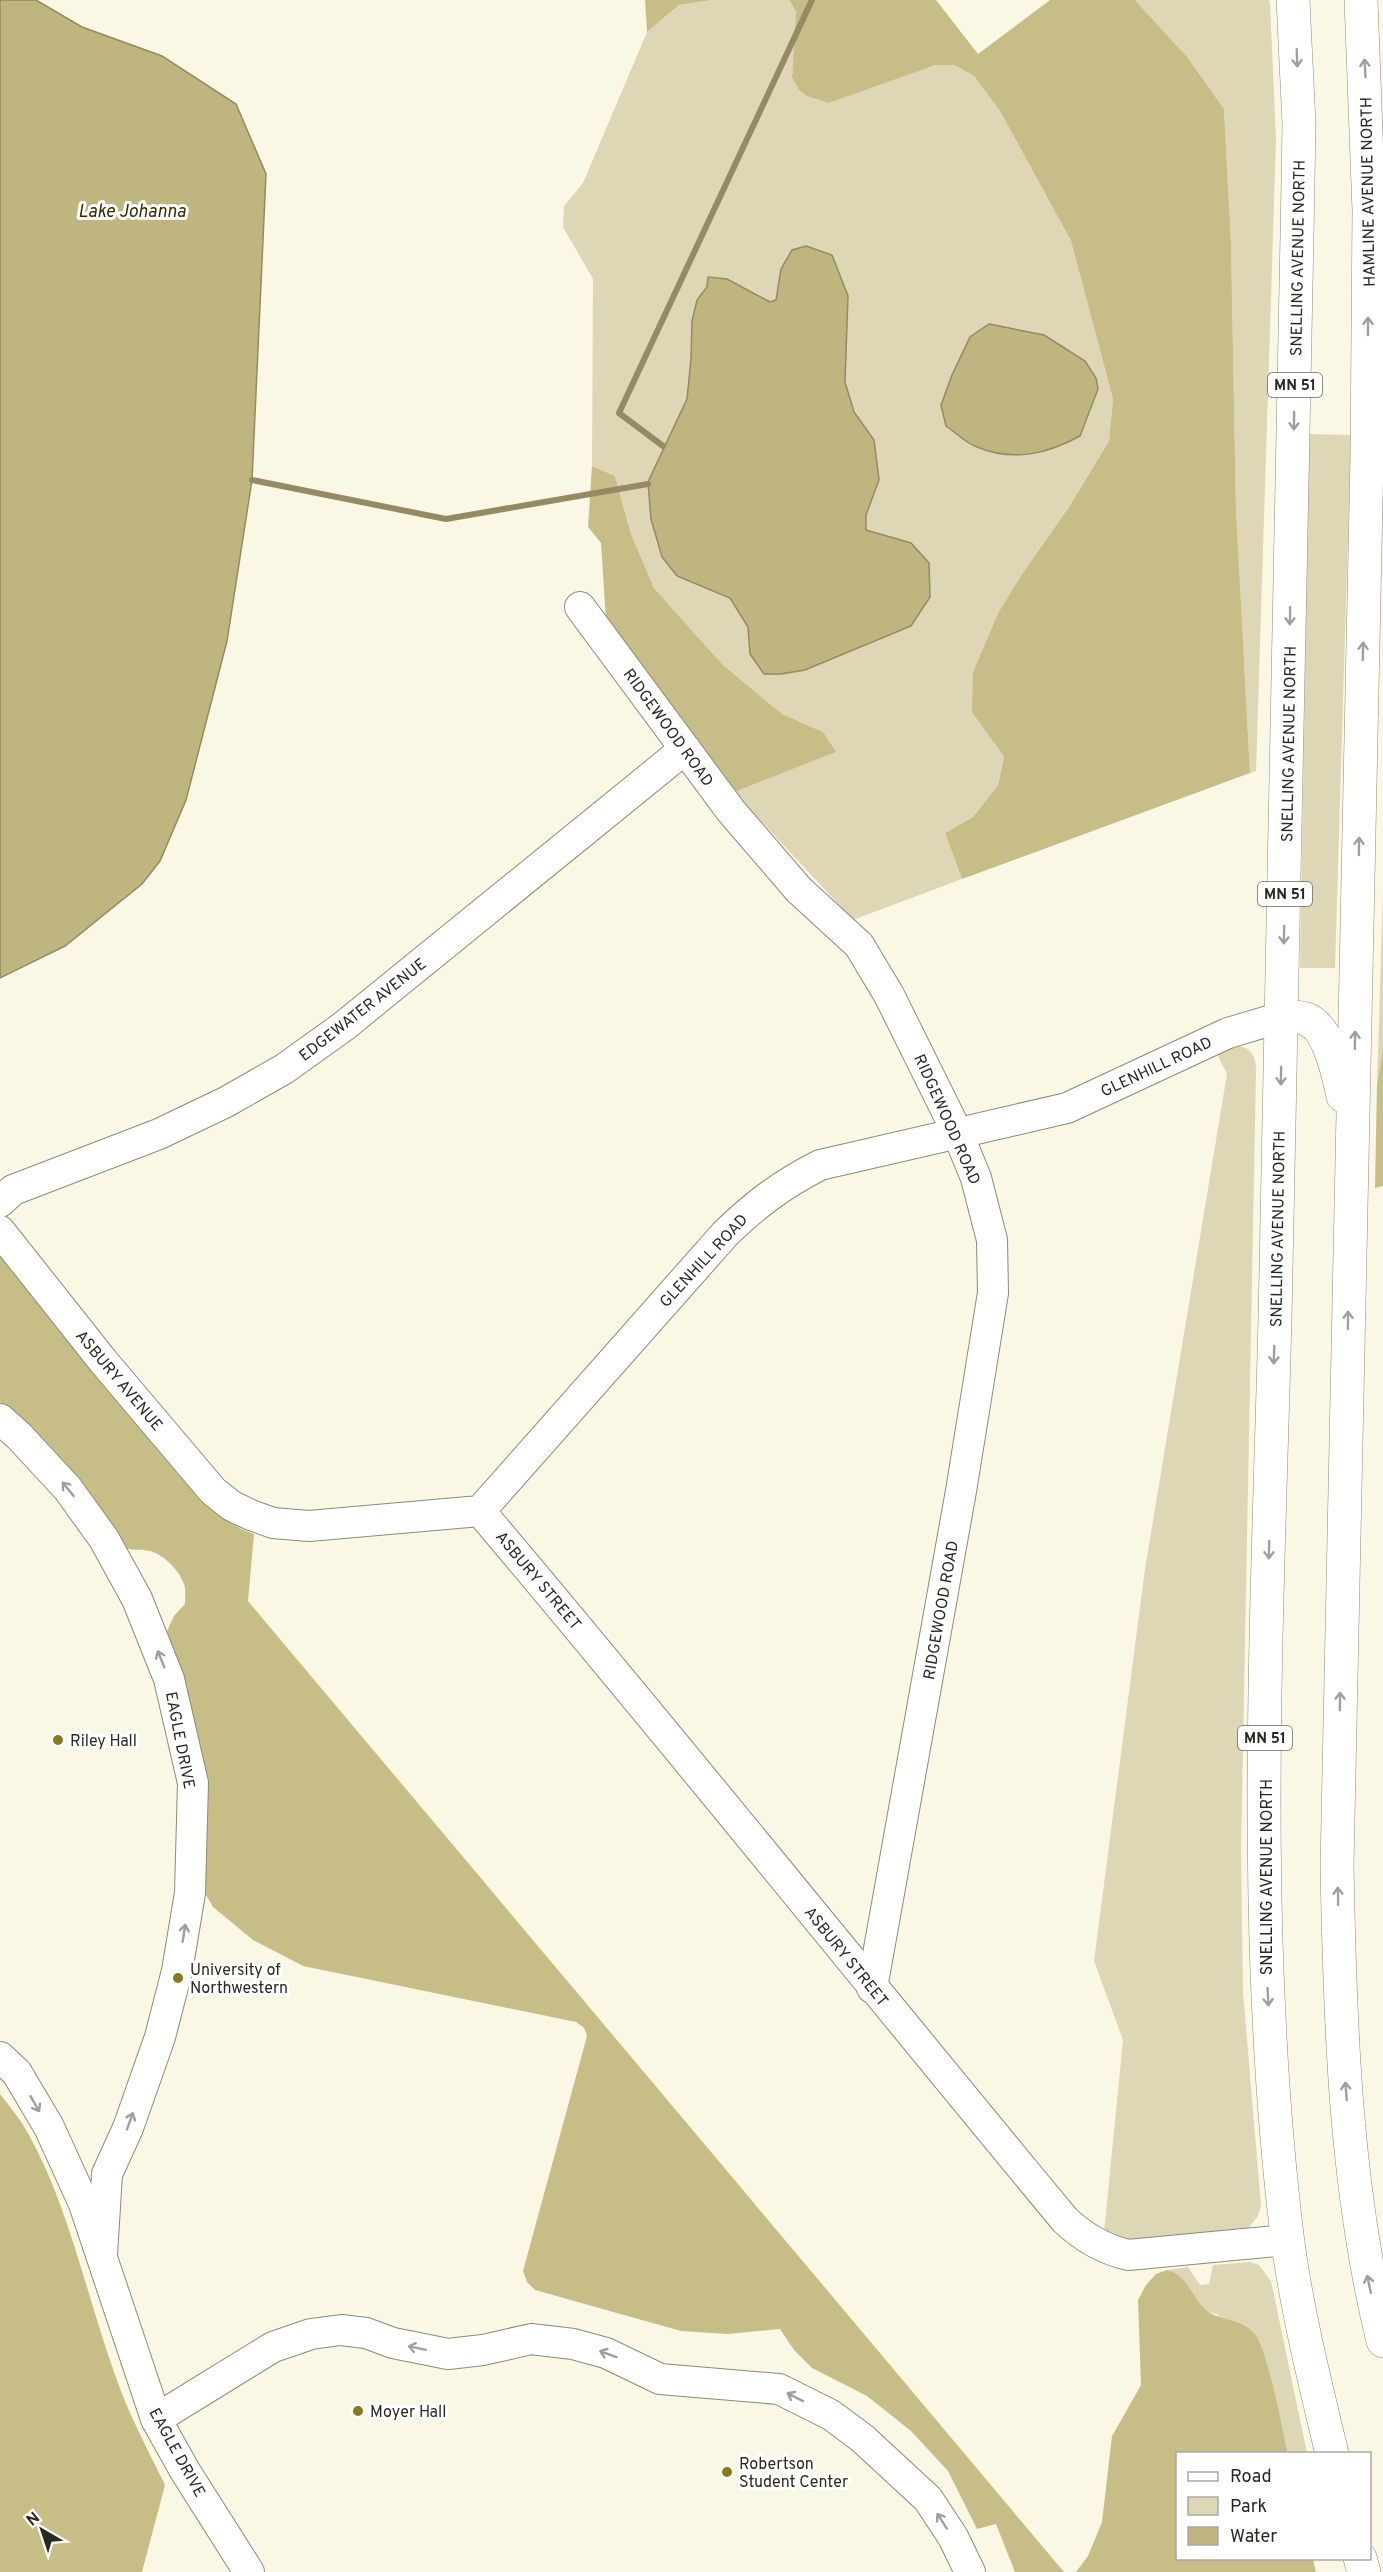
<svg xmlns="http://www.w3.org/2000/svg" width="1383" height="2572" viewBox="0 0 1383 2572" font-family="Overpass,sans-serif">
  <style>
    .green { fill: #ddd7b6 }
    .forest { fill: #c7be87 }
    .water { fill: #beb57f; stroke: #928b63; stroke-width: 1.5 }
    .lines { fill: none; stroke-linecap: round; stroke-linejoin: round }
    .stream { stroke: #928b63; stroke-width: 6 }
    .minor-casing { stroke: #8d8a79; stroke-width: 32 }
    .highway-casing { stroke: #8d8a79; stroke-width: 34 }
    .minor { stroke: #fff; stroke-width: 30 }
    .highway { stroke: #fff; stroke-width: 33 }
    .oneway { stroke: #9f9f9b }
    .poi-dot { fill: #87791e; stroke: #fff; stroke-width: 2 }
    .labels { text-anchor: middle; stroke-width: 6; stroke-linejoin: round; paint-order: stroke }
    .shield { fill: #fff; stroke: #6a6964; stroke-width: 1.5 }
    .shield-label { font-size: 15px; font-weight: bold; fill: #2a2921 }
    .street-label { font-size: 16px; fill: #2a2921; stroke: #fff }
    .poi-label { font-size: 16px; fill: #2a2921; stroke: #fff; text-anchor: start }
    .water-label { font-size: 18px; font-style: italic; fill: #332c00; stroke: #fff }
  </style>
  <rect width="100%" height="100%" fill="#faf8e4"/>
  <g class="green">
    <polygon points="712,0 789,0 796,10 792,77 829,103 936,65 954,65 974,76 1000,111 1071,241 1113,399 1109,441 1069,507 1022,574 998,613 973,672 994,744 1004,757 998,785 973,817 945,833 962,879 853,920 734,792 835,752 823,732 782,714 723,665 654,588 631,534 615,476 592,466 593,279 563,227 564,206 583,183 647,32 679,5"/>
    <polygon points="1135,0 1269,0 1270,4 1276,139 1256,771 1250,773 1236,509 1231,243 1224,109 1188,58"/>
    <polygon points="1309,434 1351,435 1335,968 1300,968"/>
    <polygon points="1383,892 1383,1049 1377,1084"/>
    <path d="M1236,1046C1252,1046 1256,1058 1256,1071L1241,1850L1243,1992L1261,2206L1258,2216L1246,2231L1139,2242L1104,2233L1123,2040L1094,1961L1145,1569L1227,1074L1217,1054Z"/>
    <path d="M1250,2262L1259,2265L1271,2281L1307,2453H1288L1267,2365L1217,2314C1191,2310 1194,2277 1167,2270L1188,2267L1200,2285L1209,2284L1213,2265Z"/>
  </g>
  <g class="forest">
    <polygon points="645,0 712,0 679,5 647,32"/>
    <polygon points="789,0 936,0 978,54 1050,0 1135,0 1188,58 1224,109 1231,243 1236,509 1250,773 962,879 945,833 973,817 998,785 1004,757 972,712 973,672 998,613 1022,574 1069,507 1109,441 1113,399 1071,241 1000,111 974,76 954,65 936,65 829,103 807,96 799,90 792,77 796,11"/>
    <polygon points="592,466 615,476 631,534 654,588 723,665 782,714 823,732 836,752 734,792 606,621 601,543 588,527"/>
    <polygon points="1383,1049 1383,1186 1375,1188 1377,1084"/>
    <path d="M0,1255L225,1518L241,1529L254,1534L248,1601L1064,2572H1015L996,2524L977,2529L948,2471L911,2431L867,2396L812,2368L794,2350L780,2329L727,2334L681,2331L535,2290L527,2282L523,2271L587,2036L584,2028L576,2022L303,1966L253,1940L213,1907L206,1895L203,1828L167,1631L174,1616L185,1604C185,1598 186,1589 184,1584C179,1570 164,1555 150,1551C141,1549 134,1551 126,1548L15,1414L0,1402Z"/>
    <path d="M0,2094C10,2107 21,2120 29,2135C68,2205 87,2296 114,2372C127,2411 147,2448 165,2485L142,2572H0Z"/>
    <path d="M1167,2270C1188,2275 1190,2295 1205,2309C1217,2321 1241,2318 1254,2333C1268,2349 1282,2429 1288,2453L1178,2454V2558L1313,2559L1316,2572H1076L1088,2556L1102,2522L1112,2436L1141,2385L1138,2300L1146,2285L1156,2274Z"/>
  </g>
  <g class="water">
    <polygon points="0,0 36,0 82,27 162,56 236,104 266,174 252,480 227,641 186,800 160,861 142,884 65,946 0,978"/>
    <polygon points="806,246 832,255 848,296 845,382 854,412 874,440 879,480 866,515 866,530 911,543 929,563 930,597 911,626 805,670 781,674 764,674 750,654 748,627 730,598 677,576 662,557 651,519 648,482 687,399 691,359 692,321 697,300 707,287 708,277 727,279 770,302 776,300 781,269 792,250"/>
    <path d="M989,324L1044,335L1085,361L1096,378L1098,389L1080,436C1047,454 1013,462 977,447C966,443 956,433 946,426L941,405L952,375L970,337Z"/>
  </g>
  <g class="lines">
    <g class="stream">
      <polyline points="663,446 619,413 812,0"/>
      <polyline points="252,480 446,519 648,484"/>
    </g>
    <defs>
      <g id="minor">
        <polyline points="580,607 731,811 799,890 859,945 889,995 958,1134 976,1178 992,1240 993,1293 961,1491 872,1988"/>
        <polyline points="0,1202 13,1190 159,1134 226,1102 284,1069 344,1026 685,749"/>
        <path d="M0,1231L103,1361L213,1491L232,1506L251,1515L273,1523L309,1526L480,1511L725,1234C756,1204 781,1185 820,1165L1067,1108L1228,1033L1282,1017"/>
        <polyline points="0,1419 19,1436 68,1489 104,1539 137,1599 169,1679 193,1783 190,1893 177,1971 160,2037 128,2128 107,2174 102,2255"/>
        <path d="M480,1511C678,1745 869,1984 1065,2220C1084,2238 1103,2249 1128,2255L1287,2240"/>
        <polyline points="0,2057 17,2073 49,2127 84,2204 156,2419 185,2471 249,2572"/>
        <polyline points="156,2419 273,2347 311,2334 341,2330 366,2333 393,2343 448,2354 483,2350 531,2339 573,2344 606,2353 660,2379 779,2389 831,2415 862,2438 928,2499 953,2537 970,2572"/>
      </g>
      <g id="highway">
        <path d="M1293,0L1299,124L1297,236C1292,597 1285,958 1275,1319C1267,1624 1250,1931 1287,2235C1296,2308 1315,2382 1332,2454"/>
        <path d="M1361,0L1369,211L1367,456L1337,1866C1340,2025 1345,2186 1383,2341"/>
        <path d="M1282,1017C1289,1018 1300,1016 1306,1019C1330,1028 1338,1074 1343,1096"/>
        <polyline points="1360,2558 1364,2572"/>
      </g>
    </defs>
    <use href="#minor" class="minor-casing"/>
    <use href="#highway" class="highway-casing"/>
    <use href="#minor" class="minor"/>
    <use href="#highway" class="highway"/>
  </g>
  <defs><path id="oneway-shaft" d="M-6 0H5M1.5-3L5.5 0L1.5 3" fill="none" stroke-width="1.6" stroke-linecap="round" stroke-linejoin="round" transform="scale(1.5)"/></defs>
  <g class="oneway">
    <use href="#oneway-shaft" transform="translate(1297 58) rotate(88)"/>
    <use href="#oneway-shaft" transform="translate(1365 68) rotate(-93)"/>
    <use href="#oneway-shaft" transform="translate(1368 326) rotate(-90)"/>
    <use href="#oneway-shaft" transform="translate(1294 421) rotate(91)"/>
    <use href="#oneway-shaft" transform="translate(1290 616) rotate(91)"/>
    <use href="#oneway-shaft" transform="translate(1363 651) rotate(-89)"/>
    <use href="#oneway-shaft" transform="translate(1359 846) rotate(-89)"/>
    <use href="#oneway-shaft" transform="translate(1284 935) rotate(91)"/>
    <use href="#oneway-shaft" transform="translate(1355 1040) rotate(-89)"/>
    <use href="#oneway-shaft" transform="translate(1281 1076) rotate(91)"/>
    <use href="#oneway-shaft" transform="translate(1348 1320) rotate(-89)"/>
    <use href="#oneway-shaft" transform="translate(1274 1355) rotate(92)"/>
    <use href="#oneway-shaft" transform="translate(68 1489) rotate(-129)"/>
    <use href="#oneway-shaft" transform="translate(1269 1550) rotate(91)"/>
    <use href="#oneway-shaft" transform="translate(161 1659) rotate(-112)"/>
    <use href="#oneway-shaft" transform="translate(1340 1701) rotate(-89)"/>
    <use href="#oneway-shaft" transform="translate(1338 1896) rotate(-91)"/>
    <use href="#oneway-shaft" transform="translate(184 1933) rotate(-81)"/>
    <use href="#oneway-shaft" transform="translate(1268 1997) rotate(87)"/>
    <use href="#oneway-shaft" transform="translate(1346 2091) rotate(-95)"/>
    <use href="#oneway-shaft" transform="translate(35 2104) rotate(60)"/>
    <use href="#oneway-shaft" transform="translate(130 2121) rotate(-70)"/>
    <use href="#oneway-shaft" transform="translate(1369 2284) rotate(-102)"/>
    <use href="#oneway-shaft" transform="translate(417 2348) rotate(-168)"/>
    <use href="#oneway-shaft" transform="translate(608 2354) rotate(-160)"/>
    <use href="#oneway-shaft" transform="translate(795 2397) rotate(-153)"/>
    <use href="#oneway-shaft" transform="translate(942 2521) rotate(-123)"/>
  </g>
  <g class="poi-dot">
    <circle cx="58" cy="1740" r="6"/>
    <circle cx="178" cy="1978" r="6"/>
    <circle cx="358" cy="2411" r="6"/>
    <circle cx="727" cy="2472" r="6"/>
  </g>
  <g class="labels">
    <g class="shield">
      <rect x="1268" y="373" width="54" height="24" rx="4.5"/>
      <rect x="1258" y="882" width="54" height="24" rx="4.5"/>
      <rect x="1238" y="1726" width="54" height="24" rx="4.5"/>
    </g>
    <g class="shield-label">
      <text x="1295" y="390">MN 51</text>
      <text x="1285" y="899">MN 51</text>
      <text x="1265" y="1743">MN 51</text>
    </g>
    <g class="street-label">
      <text transform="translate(1367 192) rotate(-91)" y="6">HAMLINE AVENUE NORTH</text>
      <text transform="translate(1297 258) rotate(-89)" y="6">SNELLING AVENUE NORTH</text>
      <text transform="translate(669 727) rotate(54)" y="6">RIDGEWOOD ROAD</text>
      <text transform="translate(1288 744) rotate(-89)" y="6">SNELLING AVENUE NORTH</text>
      <text transform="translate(362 1009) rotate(-38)" y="6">EDGEWATER AVENUE</text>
      <text transform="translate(1156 1066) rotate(-25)" y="6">GLENHILL ROAD</text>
      <text transform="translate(948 1119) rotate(66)" y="6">RIDGEWOOD ROAD</text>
      <text transform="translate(1277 1229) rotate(-89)" y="6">SNELLING AVENUE NORTH</text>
      <text transform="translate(703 1260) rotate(-47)" y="6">GLENHILL ROAD</text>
      <text transform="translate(120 1380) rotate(50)" y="6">ASBURY AVENUE</text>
      <text transform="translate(539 1580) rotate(50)" y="6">ASBURY STREET</text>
      <text transform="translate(940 1610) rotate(-80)" y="6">RIDGEWOOD ROAD</text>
      <text transform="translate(181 1740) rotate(79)" y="6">EAGLE DRIVE</text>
      <text transform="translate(1266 1877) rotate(-90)" y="6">SNELLING AVENUE NORTH</text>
      <text transform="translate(847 1956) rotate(51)" y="6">ASBURY STREET</text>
      <text transform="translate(178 2452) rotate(61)" y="6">EAGLE DRIVE</text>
    </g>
    <g class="poi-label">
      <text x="70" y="1746">Riley Hall</text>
      <text x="190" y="1975">University of<tspan x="190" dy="18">Northwestern</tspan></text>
      <text x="370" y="2417">Moyer Hall</text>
      <text x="739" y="2469">Robertson<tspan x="739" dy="18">Student Center</tspan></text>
    </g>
    <g class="water-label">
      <text x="132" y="217">Lake Johanna</text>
    </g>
  </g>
  <rect x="1176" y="2452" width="195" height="108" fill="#ffffff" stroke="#aaa9a6" stroke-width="1.5"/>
  <rect x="1188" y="2472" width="30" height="9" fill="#ffffff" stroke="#aaa9a6" stroke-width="1.5"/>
  <text x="1230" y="2482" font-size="18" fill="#2a2921">Road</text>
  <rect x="1188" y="2497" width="30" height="18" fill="#ddd7b6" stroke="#aaa9a6" stroke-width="1.5"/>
  <text x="1230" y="2512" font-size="18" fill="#2a2921">Park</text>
  <rect x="1188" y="2527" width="30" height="18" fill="#beb57f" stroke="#aaa9a6" stroke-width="1.5"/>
  <text x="1230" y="2542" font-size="18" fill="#2a2921">Water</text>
  <g transform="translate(42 2530) rotate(321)" stroke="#ffffff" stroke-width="4.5" paint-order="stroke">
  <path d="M0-4.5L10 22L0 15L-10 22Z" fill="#2a2921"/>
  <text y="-9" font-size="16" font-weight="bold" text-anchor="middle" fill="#2a2921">N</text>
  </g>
</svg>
